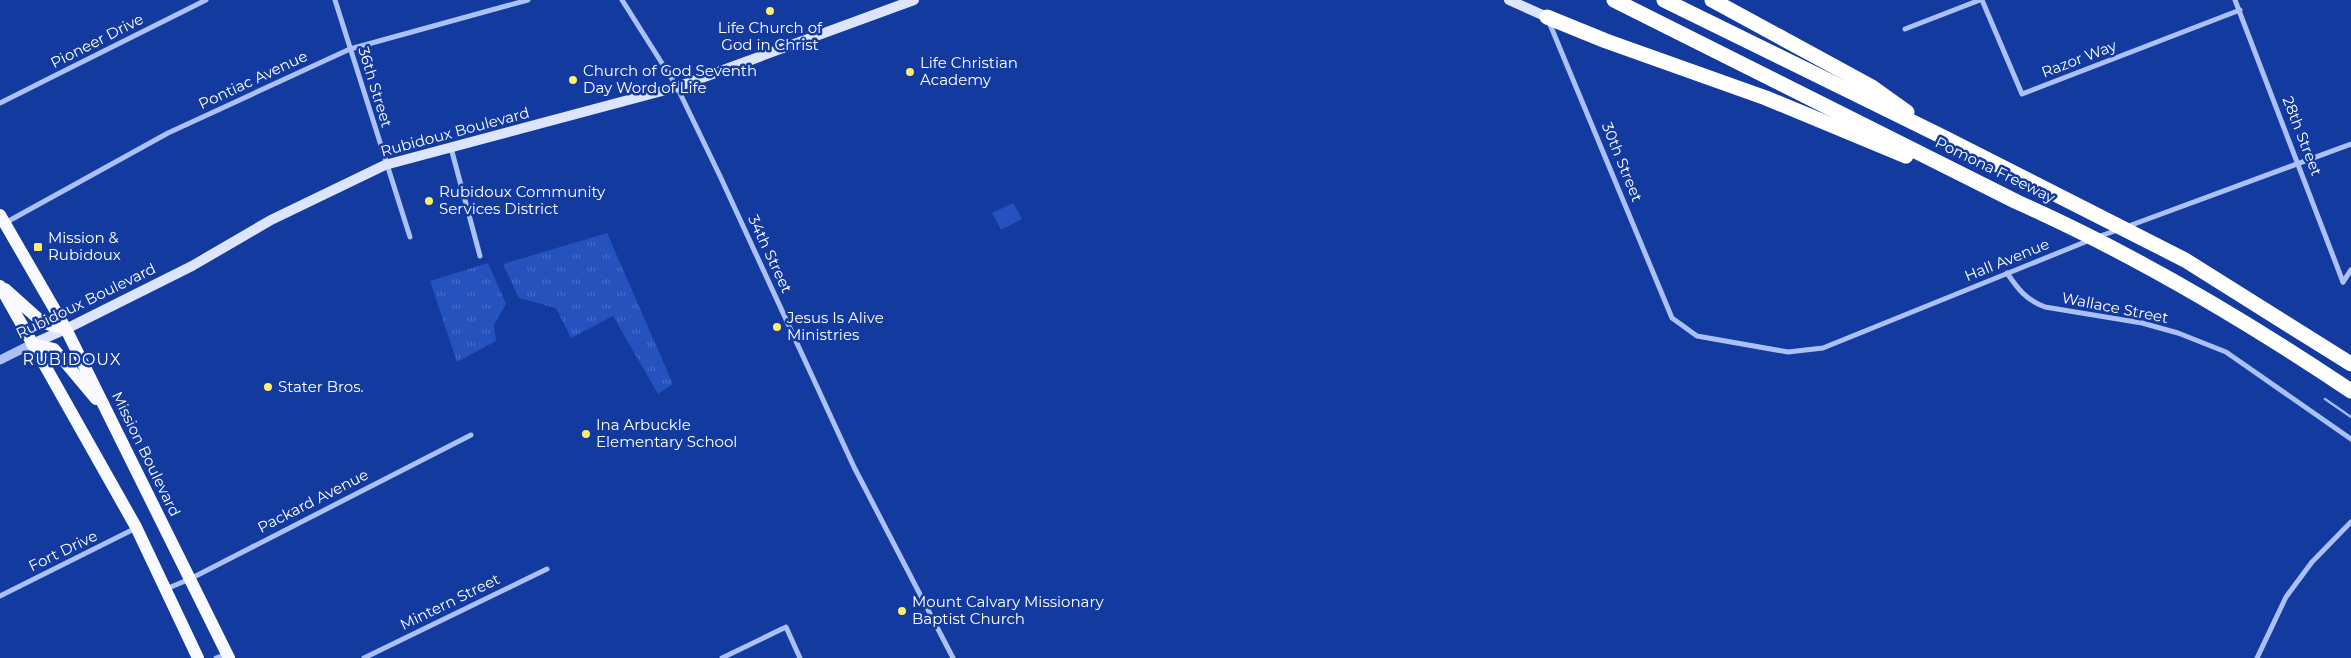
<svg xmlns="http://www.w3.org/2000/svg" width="2351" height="658" viewBox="0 0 2351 658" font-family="Montserrat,sans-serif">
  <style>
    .grass { fill: url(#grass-tufts) }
    .pitch { fill: #2652bd }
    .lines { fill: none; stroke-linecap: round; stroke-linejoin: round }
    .stream { stroke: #9eb9f7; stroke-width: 2.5 }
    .minor { stroke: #abc0f4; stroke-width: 5 }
    .tertiary { stroke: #abc0f4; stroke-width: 9 }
    .secondary { stroke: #dce5fd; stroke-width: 10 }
    .primary { stroke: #f9faff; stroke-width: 12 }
    .motorway { stroke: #fff; stroke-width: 15 }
    .poi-dot { fill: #ffed6f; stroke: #133a9f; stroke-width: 2 }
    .labels { text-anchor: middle; stroke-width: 5; stroke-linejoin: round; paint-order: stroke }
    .poi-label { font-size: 15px; fill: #fff; stroke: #133a9f; text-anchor: start }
    .street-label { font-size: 15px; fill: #fff; stroke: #133a9f }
    .neighbourhood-label { font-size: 16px; letter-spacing: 1px; fill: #fff; stroke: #133a9f }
  </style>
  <defs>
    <pattern id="grass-tufts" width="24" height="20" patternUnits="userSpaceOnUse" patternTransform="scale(1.25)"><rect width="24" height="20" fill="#2652bd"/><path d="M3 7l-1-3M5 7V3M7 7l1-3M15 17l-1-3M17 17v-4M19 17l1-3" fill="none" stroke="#476cc7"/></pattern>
  </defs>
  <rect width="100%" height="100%" fill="#133a9f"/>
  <g class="grass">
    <polygon points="607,233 673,384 658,394 613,316 571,338 556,308 519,298 503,264"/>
    <polygon points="488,263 506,304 494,325 496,341 457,362 430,281"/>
  </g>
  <polygon class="pitch" points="1013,203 1022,219 1001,230 992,213"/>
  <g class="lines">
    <polyline class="stream" points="2325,399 2351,417"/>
    <g class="minor">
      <polyline points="335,0 410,237"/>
      <polyline points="622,0 677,87 720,176 854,467 953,658"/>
      <polyline points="1982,0 2022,94 2240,10"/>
      <polyline points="2235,0 2343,282"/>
      <polyline points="1549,22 1672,318 1697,336 1788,352 1823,348 2090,240"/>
      <polyline points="1905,29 1980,0"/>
      <polyline points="0,103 206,0"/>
      <polyline points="451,148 480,256"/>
      <polyline points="5,223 168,133 350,49 528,0"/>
      <polyline points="2126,227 2351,144"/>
      <polyline points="2097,237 2118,230"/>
      <path d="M2007,273C2018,289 2026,300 2045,307L2142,323L2178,333L2226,352L2351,439"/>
      <polyline points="2343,282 2351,270"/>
      <polyline points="166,589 190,579 471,435"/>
      <polyline points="0,596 136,528"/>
      <polyline points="216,658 227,654"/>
      <polyline points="364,658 547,569"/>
      <polyline points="722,658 786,627 800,658"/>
      <polyline points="2257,658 2286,597 2312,562 2351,522"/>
    </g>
    <polyline class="tertiary" points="0,360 32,344"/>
    <g class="secondary">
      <polyline points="1509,0 1547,17"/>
      <polyline points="32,344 66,329 192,266 271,220 385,165 677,87 914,0"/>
    </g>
    <g class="primary">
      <polyline points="0,215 66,329 229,658"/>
      <polyline points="0,286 136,527 198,658"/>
      <polyline points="5,289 43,323 66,329"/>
      <polyline points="32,344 54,349 96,399"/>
    </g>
    <g class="motorway">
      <path d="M1614,0L2017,202C2134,254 2245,320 2351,391"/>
      <polyline points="1664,0 1943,137 2185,260 2351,364"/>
      <polyline points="1712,0 1872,87 1907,112"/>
      <polyline points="1547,17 1606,41 1766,98 1906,156"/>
    </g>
  </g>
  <g class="poi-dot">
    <circle cx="770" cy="11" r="5"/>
    <circle cx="910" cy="72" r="5"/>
    <circle cx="573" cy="80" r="5"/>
    <circle cx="429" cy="201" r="5"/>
    <rect x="33" y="242" width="10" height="10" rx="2.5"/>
    <circle cx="777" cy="327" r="5"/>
    <circle cx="268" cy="387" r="5"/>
    <circle cx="586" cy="434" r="5"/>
    <circle cx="902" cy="611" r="5"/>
  </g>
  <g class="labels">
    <g class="poi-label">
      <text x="770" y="33" text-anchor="middle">Life Church of<tspan x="770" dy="17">God in Christ</tspan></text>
      <text x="920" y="68">Life Christian<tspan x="920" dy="17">Academy</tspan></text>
      <text x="583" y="76">Church of God Seventh<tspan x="583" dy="17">Day Word of Life</tspan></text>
      <text x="439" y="197">Rubidoux Community<tspan x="439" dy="17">Services District</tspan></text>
      <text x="48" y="243">Mission &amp;<tspan x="48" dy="17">Rubidoux</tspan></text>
      <text x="787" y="323">Jesus Is Alive<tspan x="787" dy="17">Ministries</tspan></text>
      <text x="278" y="392">Stater Bros.</text>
      <text x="596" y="430">Ina Arbuckle<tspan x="596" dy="17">Elementary School</tspan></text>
      <text x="912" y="607">Mount Calvary Missionary<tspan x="912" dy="17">Baptist Church</tspan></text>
    </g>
    <g class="street-label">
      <text transform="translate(97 41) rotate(-27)" y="5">Pioneer Drive</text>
      <text transform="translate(2079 59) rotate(-21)" y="5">Razor Way</text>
      <text transform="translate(253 80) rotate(-25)" y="5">Pontiac Avenue</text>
      <text transform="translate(375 87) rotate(73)" y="5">36th Street</text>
      <text transform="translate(455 132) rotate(-15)" y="5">Rubidoux Boulevard</text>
      <text transform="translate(2302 136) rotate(69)" y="5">28th Street</text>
      <text transform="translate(1622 162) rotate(68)" y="5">30th Street</text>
      <text transform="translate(1995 170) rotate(26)" y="5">Pomona Freeway</text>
      <text transform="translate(770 254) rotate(65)" y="5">34th Street</text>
      <text transform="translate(2007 260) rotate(-22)" y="5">Hall Avenue</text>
      <text transform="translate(86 301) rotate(-26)" y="5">Rubidoux Boulevard</text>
      <text transform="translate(2115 308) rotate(11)" y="5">Wallace Street</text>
      <text transform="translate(146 454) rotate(64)" y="5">Mission Boulevard</text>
      <text transform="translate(313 501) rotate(-27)" y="5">Packard Avenue</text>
      <text transform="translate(63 551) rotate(-26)" y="5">Fort Drive</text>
      <text transform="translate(450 602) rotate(-26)" y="5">Mintern Street</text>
    </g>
    <g class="neighbourhood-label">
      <text x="72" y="365">RUBIDOUX</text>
    </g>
  </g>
</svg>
